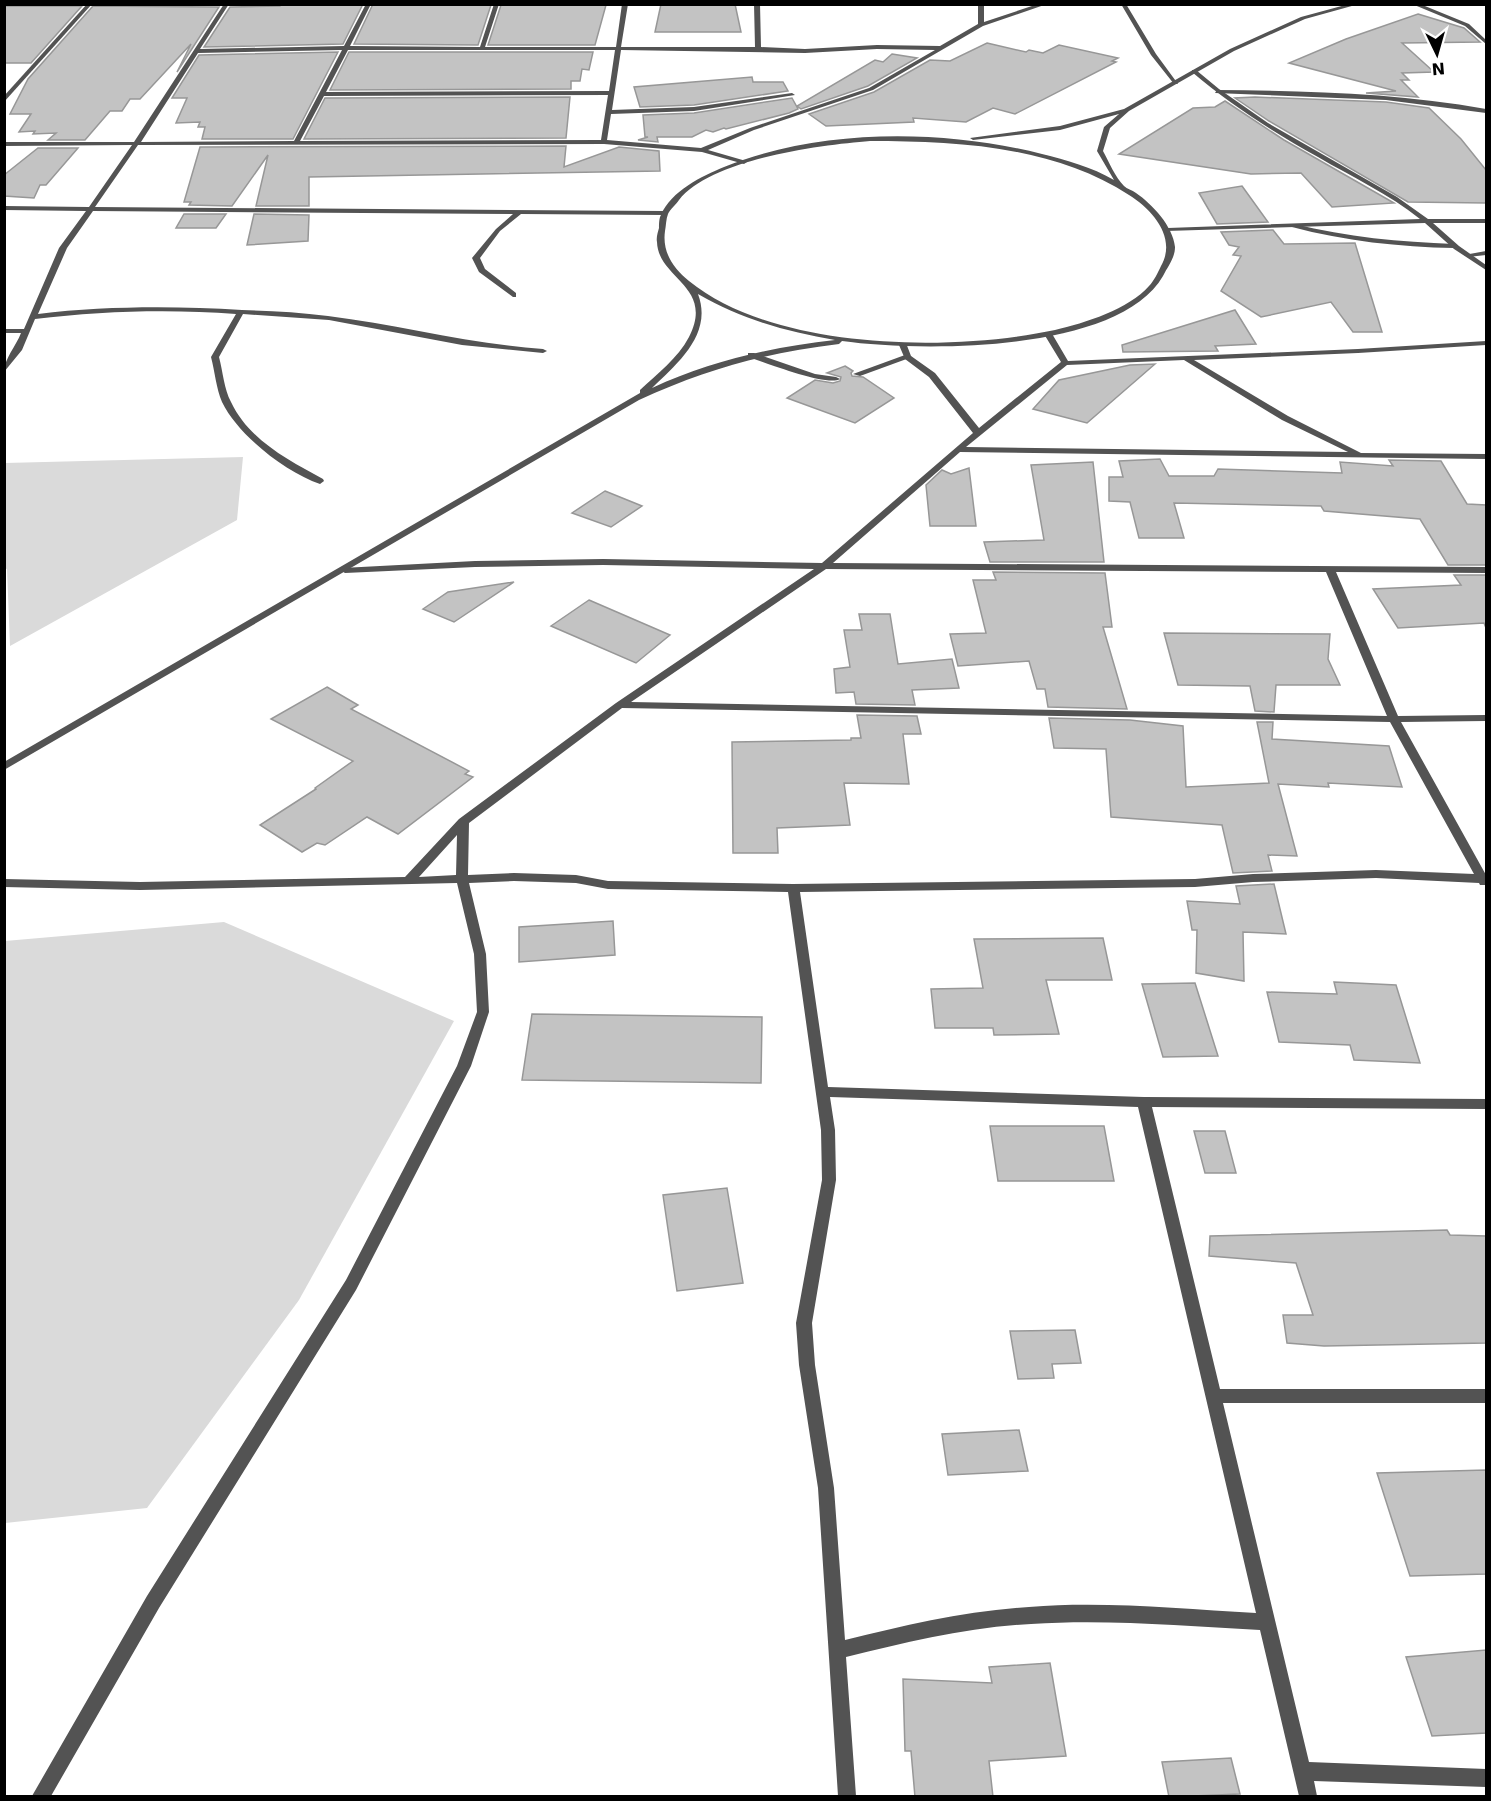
<svg xmlns="http://www.w3.org/2000/svg" width="1491" height="1801" viewBox="0 0 1491 1801" font-family="'DejaVu Sans',sans-serif">
  <style>
    .green { fill: #dadada }
    .building { fill: #c3c3c3; stroke: #979797; stroke-width: 1.5 }
    .lines { fill: none; stroke-linecap: round; stroke-linejoin: round }
    .service { fill: #535353; fill-rule: evenodd }
    .minor { fill: #535353; fill-rule: evenodd }
    .tertiary { fill: #535353; fill-rule: evenodd }
  </style>
  <rect width="100%" height="100%" fill="#fff"/>
  <g class="green">
    <polygon points="243,457 237,520 10,646 7,569 4,568 5,463"/>
    <polygon points="224,922 454,1021 299,1300 147,1508 5,1523 5,941"/>
  </g>
  <g class="building">
    <polygon points="281,4 363,4 343,44 204,47 230,7 280,6"/>
    <polygon points="373,4 481,4 491,5 478,45 354,44"/>
    <polygon points="661,4 735,4 741,32 655,32"/>
    <polygon points="501,5 606,5 595,45 488,45"/>
    <polygon points="4,6 82,6 31,63 4,63"/>
    <polygon points="93,6 219,7 177,72 191,44 140,99 130,99 122,111 110,111 85,140 48,140 56,133 33,134 35,131 19,132 31,114 10,114 28,79"/>
    <polygon points="1418,14 1464,28 1480,42 1402,43 1434,72 1402,73 1409,80 1401,80 1418,97 1366,93 1396,91 1289,63 1346,39"/>
    <polygon points="987,43 1026,52 1029,50 1043,53 1059,45 1118,58 1112,61 1116,62 1015,114 993,108 966,122 913,118 914,122 826,126 809,114 874,92 930,60 950,61"/>
    <polygon points="338,52 293,139 202,139 205,127 198,127 200,122 176,123 187,98 172,98 199,55"/>
    <polygon points="349,52 593,52 589,70 582,69 580,81 571,81 571,89 330,90"/>
    <polygon points="892,54 917,58 868,86 801,109 797,106 875,60 883,62"/>
    <polygon points="752,77 753,82 783,82 788,91 694,105 640,107 634,87"/>
    <polygon points="570,97 566,138 304,139 325,98"/>
    <polygon points="1255,97 1386,102 1429,108 1461,139 1486,170 1486,203 1408,202 1269,121 1235,98"/>
    <polygon points="792,98 798,109 789,113 726,129 724,128 713,132 706,130 692,137 657,137 658,142 638,140 648,137 645,137 643,115 694,113"/>
    <polygon points="1225,101 1284,140 1394,203 1332,207 1301,173 1251,174 1119,154 1193,108 1215,107"/>
    <polygon points="566,146 564,167 619,147 659,151 660,171 309,177 309,206 256,206 268,155 232,206 189,205 191,202 184,202 200,147"/>
    <polygon points="38,148 78,148 46,185 40,185 34,198 4,196 4,175"/>
    <polygon points="1242,186 1268,222 1217,224 1199,193"/>
    <polygon points="184,214 226,214 216,228 176,228"/>
    <polygon points="254,214 309,215 308,241 247,245"/>
    <polygon points="1273,230 1284,244 1355,243 1382,332 1353,332 1331,302 1261,317 1221,291 1241,256 1233,255 1239,247 1229,245 1221,232"/>
    <polygon points="1235,310 1256,344 1215,346 1218,351 1123,352 1122,345"/>
    <polygon points="1155,364 1087,423 1033,409 1059,380 1130,365"/>
    <polygon points="845,366 853,371 851,373 852,376 863,377 894,398 855,423 787,398 815,380 833,383 840,381 841,377 827,373"/>
    <polygon points="1160,459 1169,476 1214,476 1218,469 1342,473 1340,462 1393,466 1389,460 1441,461 1467,504 1486,505 1486,565 1448,565 1420,519 1324,511 1321,506 1174,503 1184,538 1139,538 1130,502 1109,501 1109,477 1123,477 1119,461"/>
    <polygon points="1093,462 1104,562 990,562 984,542 1044,540 1031,465"/>
    <polygon points="969,468 976,526 930,526 926,485 942,470 951,474"/>
    <polygon points="605,491 642,506 611,527 572,513"/>
    <polygon points="993,572 1105,573 1112,627 1103,627 1127,709 1048,707 1045,689 1037,689 1029,661 958,666 950,634 986,633 973,580 996,580"/>
    <polygon points="1454,575 1486,575 1486,628 1484,623 1398,628 1373,589 1461,585"/>
    <polygon points="514,582 454,622 423,609 448,592"/>
    <polygon points="589,600 670,635 636,663 551,626"/>
    <polygon points="859,614 890,614 898,664 952,659 959,688 912,690 915,705 856,704 854,692 836,693 834,669 850,667 844,630 862,630"/>
    <polygon points="1164,633 1330,634 1328,659 1340,685 1276,685 1274,712 1255,711 1250,686 1178,685"/>
    <polygon points="327,687 358,705 351,709 469,771 465,774 473,777 398,834 367,817 325,845 317,843 302,852 260,825 316,789 315,788 353,761 271,719"/>
    <polygon points="857,715 917,716 921,734 903,734 909,784 844,783 850,825 777,828 778,853 733,853 732,742 851,740 851,738 861,738"/>
    <polygon points="1049,718 1130,720 1183,726 1186,787 1269,783 1257,722 1273,722 1272,739 1389,746 1402,787 1328,783 1329,787 1278,784 1297,856 1268,855 1272,871 1233,873 1222,825 1111,817 1106,749 1054,748"/>
    <polygon points="1274,884 1286,934 1243,932 1244,981 1196,973 1197,930 1192,930 1187,901 1240,904 1236,886"/>
    <polygon points="613,921 615,955 519,962 519,927"/>
    <polygon points="1103,938 1112,980 1046,980 1059,1034 994,1035 993,1028 935,1028 931,989 983,988 974,939"/>
    <polygon points="1334,982 1396,985 1420,1063 1354,1060 1350,1045 1279,1042 1267,992 1337,994"/>
    <polygon points="1195,983 1218,1056 1163,1057 1142,984"/>
    <polygon points="532,1014 762,1017 761,1083 522,1080"/>
    <polygon points="990,1126 1104,1126 1114,1181 998,1181"/>
    <polygon points="1194,1131 1225,1131 1236,1173 1205,1173"/>
    <polygon points="727,1188 743,1283 677,1291 663,1195"/>
    <polygon points="1447,1230 1450,1235 1486,1236 1486,1343 1324,1346 1287,1343 1283,1315 1313,1315 1296,1263 1209,1256 1210,1236"/>
    <polygon points="1075,1330 1081,1363 1052,1364 1054,1378 1018,1379 1010,1331"/>
    <polygon points="1019,1430 1028,1471 948,1475 942,1434"/>
    <polygon points="1486,1470 1486,1574 1410,1576 1377,1473"/>
    <polygon points="1486,1650 1486,1733 1432,1736 1406,1657"/>
    <polygon points="1050,1663 1066,1756 989,1761 993,1797 915,1797 911,1751 905,1751 903,1679 992,1683 989,1667"/>
    <polygon points="1231,1758 1240,1794 1169,1797 1162,1762"/>
  </g>
  <g class="lines">
    <g class="service">
      <polygon points="1412,4 1420,4 1469,24 1486,40 1486,44 1465,26"/>
      <path d="M1217,90C1307,91 1397,93 1486,109V113L1386,100L1215,93Z"/>
      <path d="M1294,224C1347,237 1400,242 1454,244L1458,246L1454,248C1399,247 1345,241 1292,227L1291,226Z"/>
      <polygon points="1486,251 1486,255 1468,257 1464,255"/>
      <path d="M748,353H754L815,374L836,377L840,379C827,387 765,362 748,357Z"/>
      <polygon points="905,355 912,357 860,376 853,374"/>
    </g>
    <g class="minor">
      <polygon points="87,4 92,4 4,102 4,96"/>
      <path d="M224,4H229L200,49L344,46L366,4H371L350,46L480,47L494,4H499L485,47H616L622,4H628L621,47H755L754,4H760L761,47L805,49L877,45L940,46L978,24V4H984V22L1038,4H1047L983,26L873,90L754,130L708,150L746,161L747,162L744,164L702,152L604,144L138,145L95,207L664,211L667,213L664,215L521,214L500,231L480,258L485,269L516,293V297H513L479,272L472,258L496,229L513,214L93,211L67,248L38,314C105,306 174,306 242,310C270,311 299,312 328,316C400,325 470,344 543,349L547,351L543,353L462,345L329,320L243,314L219,357C223,372 224,389 231,402C249,440 288,460 323,479L324,481L320,484C285,472 238,435 222,402C216,388 215,372 211,357L236,314C170,309 101,311 35,319L22,350L4,372C4,359 16,346 21,333H4V329H24L59,248L86,211L4,210V206L89,207L132,145L4,146V142H134ZM877,49L935,50L869,88L750,128L701,148L607,140L611,114L694,111L795,95L792,93L694,107L612,110L621,50L805,53ZM342,50L294,141L141,142L198,53ZM348,50H615L609,91L326,92ZM608,95L601,140L300,141L324,96Z"/>
      <polygon points="1121,4 1126,4 1156,54 1178,84 1174,84 1151,55"/>
      <path d="M1192,70H1196L1219,89L1268,123L1397,197L1428,219H1486V223H1433L1459,246L1486,265V270L1454,249L1425,223L1166,231L1165,230L1168,228L1420,219C1389,194 1352,177 1318,157C1273,132 1231,105 1192,72Z"/>
      <path d="M1045,332H1051L1068,361L1358,349L1486,341V345L1358,353L1194,360L1288,416L1361,453L1486,454V459L960,452L833,563L1486,567V573L1336,572L1398,716L1486,715V721L1401,722L1486,875V885H1480L1479,883L1376,878L1253,882L1195,887L800,892L828,1087L1144,1097L1486,1099V1109L1152,1107L1220,1389H1486V1403H1223L1309,1762L1486,1769V1787L1314,1781L1317,1796H1299L1260,1630C1184,1626 1107,1619 1031,1624C968,1627 907,1642 846,1657L856,1796H838L818,1488L799,1365L796,1323L822,1180L821,1130L788,892L608,889L576,883L514,881L469,883L486,954L489,1012L471,1066L356,1290L159,1608L51,1796H32L147,1596L346,1280L457,1066L477,1012L474,954L457,883L140,890L4,887V879L140,882L405,877L459,819L616,703L814,569L603,565L475,567L345,573L340,570L342,568L475,561L603,559L822,563L973,433L929,377L905,359L899,345L900,343H906L911,356L935,373L979,428L1061,362L1044,334ZM1184,360L1282,420L1348,452L966,447L1067,365ZM826,569L1326,572L1387,716L631,702ZM622,708L1390,722L1474,874L1376,870L1253,874L1195,879L793,884L608,881L576,875L514,873L468,875L469,823ZM457,835L456,875L419,877ZM830,1097L1138,1107L1256,1613C1181,1609 1104,1601 1029,1607C966,1611 906,1625 845,1640L834,1488L815,1365L812,1323L836,1180L835,1130Z"/>
    </g>
    <path class="tertiary" d="M1349,4H1359L1305,19L1234,51L1129,111L1110,128L1103,151C1109,162 1115,177 1124,186C1127,189 1132,190 1136,193C1152,204 1173,226 1175,247C1175,258 1168,266 1163,276C1119,353 921,352 842,341L839,344C765,353 707,369 639,400L4,770V762L640,393V390C657,374 678,358 689,337C715,286 658,279 657,242C656,237 658,232 659,228C659,224 659,218 661,215C671,191 702,176 724,167C820,128 943,129 1042,154C1066,160 1092,167 1114,180L1097,151L1104,127L1119,114L1060,130L973,140L970,138L1060,126L1124,109L1230,49L1301,17ZM870,141C957,141 1054,146 1129,195C1153,210 1177,238 1161,266C1158,272 1154,281 1149,286C1129,309 1085,323 1055,330C952,352 775,351 689,281C673,268 662,252 665,231C666,226 666,219 668,214C670,209 676,205 679,200C711,159 820,145 870,141ZM698,294C741,319 787,332 835,340C772,347 711,361 652,388C678,363 713,334 698,294Z"/>
  </g>
  <rect width="1491" height="1801" fill="none" stroke="#000000" stroke-width="12"/>
  <g transform="translate(1437 54) rotate(175)" stroke="#ffffff" stroke-width="4.5" paint-order="stroke">
  <path d="M0-4.5L10 22L0 15L-10 22Z" fill="#000000"/>
  <text y="-9" font-size="16" font-weight="bold" text-anchor="middle" fill="#000000">N</text>
  </g>
</svg>
